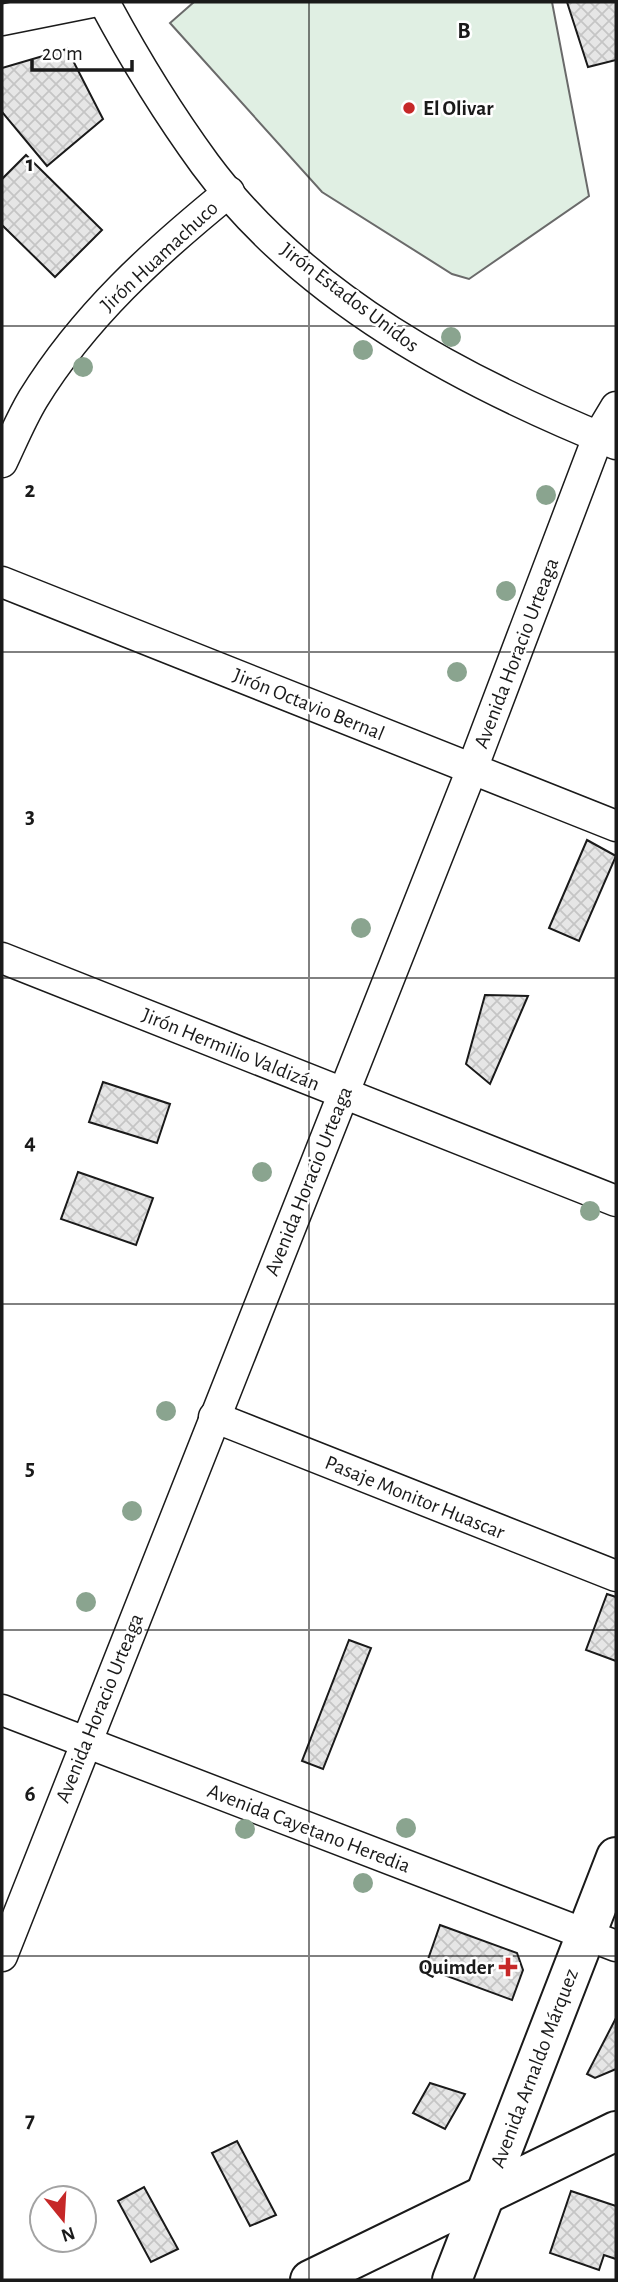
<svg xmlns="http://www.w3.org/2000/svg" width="618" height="2282" viewBox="0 0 618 2282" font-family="'Alegreya Sans',sans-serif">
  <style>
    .pitch { fill: #e0efe3; stroke: #6a6a6a; stroke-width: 2 }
    .building { fill: url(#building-cross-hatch); stroke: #1a1a1a; stroke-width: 2 }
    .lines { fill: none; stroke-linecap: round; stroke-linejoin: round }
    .street-casing { stroke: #1a1a1a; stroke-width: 33 }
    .secondary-casing { stroke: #1a1a1a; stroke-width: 42 }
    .street { stroke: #fff; stroke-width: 30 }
    .secondary { stroke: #fff; stroke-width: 38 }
    .tree { fill: #8aa48f }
    .grid { fill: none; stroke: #1a1a1a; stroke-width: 2; stroke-opacity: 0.55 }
    .poi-dot { fill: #c62828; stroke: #fff; stroke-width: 2.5 }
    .labels { text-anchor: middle; stroke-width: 5; stroke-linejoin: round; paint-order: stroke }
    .poi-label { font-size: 21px; font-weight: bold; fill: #1a1a1a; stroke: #fff; text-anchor: start }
    .street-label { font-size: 21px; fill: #1a1a1a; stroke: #fff }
    .grid-label { font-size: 23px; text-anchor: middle; font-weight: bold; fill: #1a1a1a; stroke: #fff; stroke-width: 5; stroke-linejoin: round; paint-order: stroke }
  </style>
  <defs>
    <pattern id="building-cross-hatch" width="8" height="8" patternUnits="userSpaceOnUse" patternTransform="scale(1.75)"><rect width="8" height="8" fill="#e6e6e6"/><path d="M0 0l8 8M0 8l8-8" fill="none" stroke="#c5c5c5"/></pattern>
  </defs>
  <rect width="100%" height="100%" fill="#fff"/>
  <polygon class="pitch" points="194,2 552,2 589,196 469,279 452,274 322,192 170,23"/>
  <g class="building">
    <polygon points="567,2 616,2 616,60 588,67"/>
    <polygon points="67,49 103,119 47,166 2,112 2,68"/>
    <polygon points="26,155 102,230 55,277 2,225 2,179"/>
    <polygon points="587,840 616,856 579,941 549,928"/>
    <polygon points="485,995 528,996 490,1084 466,1064"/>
    <polygon points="103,1082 170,1104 157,1143 89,1122"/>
    <polygon points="78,1172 153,1198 136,1245 61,1219"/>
    <polygon points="607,1594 616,1597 616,1661 586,1650"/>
    <polygon points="349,1640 371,1648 323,1769 302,1761"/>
    <polygon points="440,1925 517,1953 523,1970 512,2000 425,1968"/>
    <polygon points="616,2018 616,2069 595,2078 587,2074"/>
    <polygon points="430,2083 465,2094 445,2129 413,2113"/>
    <polygon points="237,2141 276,2215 250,2226 212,2153"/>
    <polygon points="144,2187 178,2249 151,2262 118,2201"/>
    <polygon points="571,2191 616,2206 616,2259 604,2255 599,2270 550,2253"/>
  </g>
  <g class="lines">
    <defs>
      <g id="street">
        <path d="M104,2C134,58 167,112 205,164C305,299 463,382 616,444"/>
        <polyline points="2,20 92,2"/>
        <path d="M2,462C12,441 21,419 33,399C84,316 154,253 229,192"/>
        <polyline points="2,582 616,826"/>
        <polyline points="2,958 616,1201"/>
        <polyline points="214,1417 616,1576"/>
        <polyline points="2,1710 616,1946"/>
        <polyline points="2,1956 472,769 598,437 616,407"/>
      </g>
      <g id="secondary">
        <polyline points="310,2280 616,2131"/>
        <polyline points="452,2280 616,1857"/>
      </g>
    </defs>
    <use href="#street" class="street-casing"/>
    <use href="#secondary" class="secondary-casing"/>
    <use href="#street" class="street"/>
    <use href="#secondary" class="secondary"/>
  </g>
  <g class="tree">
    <circle cx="451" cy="337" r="10"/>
    <circle cx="363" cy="350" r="10"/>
    <circle cx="83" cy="367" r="10"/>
    <circle cx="546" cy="495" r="10"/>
    <circle cx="506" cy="591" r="10"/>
    <circle cx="457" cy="672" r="10"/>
    <circle cx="361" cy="928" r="10"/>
    <circle cx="262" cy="1172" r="10"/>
    <circle cx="590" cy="1211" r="10"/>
    <circle cx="166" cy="1411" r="10"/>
    <circle cx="132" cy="1511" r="10"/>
    <circle cx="86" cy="1602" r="10"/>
    <circle cx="406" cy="1828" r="10"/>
    <circle cx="245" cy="1829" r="10"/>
    <circle cx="363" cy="1883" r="10"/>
  </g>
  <path class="grid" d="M309,2V2280M2,326H616M2,652H616M2,978H616M2,1304H616M2,1630H616M2,1956H616"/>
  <g class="poi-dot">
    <circle cx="409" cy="108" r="7"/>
    <path d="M504.5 1956.5h7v7h7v7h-7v7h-7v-7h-7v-7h7z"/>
  </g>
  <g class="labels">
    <g class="poi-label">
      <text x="423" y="115">El Olivar</text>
      <text x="494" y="1974" text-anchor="end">Quimder</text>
    </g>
    <g class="street-label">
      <text transform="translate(159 256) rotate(-43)" y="7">Jirón Huamachuco</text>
      <text transform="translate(350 297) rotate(37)" y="7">Jirón Estados Unidos</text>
      <text transform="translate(516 653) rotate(-69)" y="7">Avenida Horacio Urteaga</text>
      <text transform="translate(309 704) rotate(22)" y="7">Jirón Octavio Bernal</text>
      <text transform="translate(231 1049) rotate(22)" y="7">Jirón Hermilio Valdizán</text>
      <text transform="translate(308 1181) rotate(-68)" y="7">Avenida Horacio Urteaga</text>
      <text transform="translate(415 1497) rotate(22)" y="7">Pasaje Monitor Huascar</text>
      <text transform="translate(99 1708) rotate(-68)" y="7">Avenida Horacio Urteaga</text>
      <text transform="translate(309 1828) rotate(21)" y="7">Avenida Cayetano Heredia</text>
      <text transform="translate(534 2068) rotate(-69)" y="7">Avenida Arnaldo Márquez</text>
    </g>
  </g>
  <g class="grid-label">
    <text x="464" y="38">B</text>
    <text x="30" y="171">1</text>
    <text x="30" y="497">2</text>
    <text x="30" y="823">3</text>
    <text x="30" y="1149">4</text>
    <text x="30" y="1475">5</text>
    <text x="30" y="1801">6</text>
    <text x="30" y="2127">7</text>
  </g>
  <rect width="618" height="2282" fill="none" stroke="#1a1a1a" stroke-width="7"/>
  <g transform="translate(63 2219) rotate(162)"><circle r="33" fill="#ffffff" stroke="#a3a3a3" stroke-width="2"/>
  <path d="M0-5L12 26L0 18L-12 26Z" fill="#c62828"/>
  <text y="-10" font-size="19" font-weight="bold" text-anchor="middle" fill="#1a1a1a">N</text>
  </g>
  <path d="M32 60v10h100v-10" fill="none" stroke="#1a1a1a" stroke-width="3.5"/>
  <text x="42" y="60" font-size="21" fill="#1a1a1a" stroke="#ffffff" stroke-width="5" paint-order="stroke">20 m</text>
</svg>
